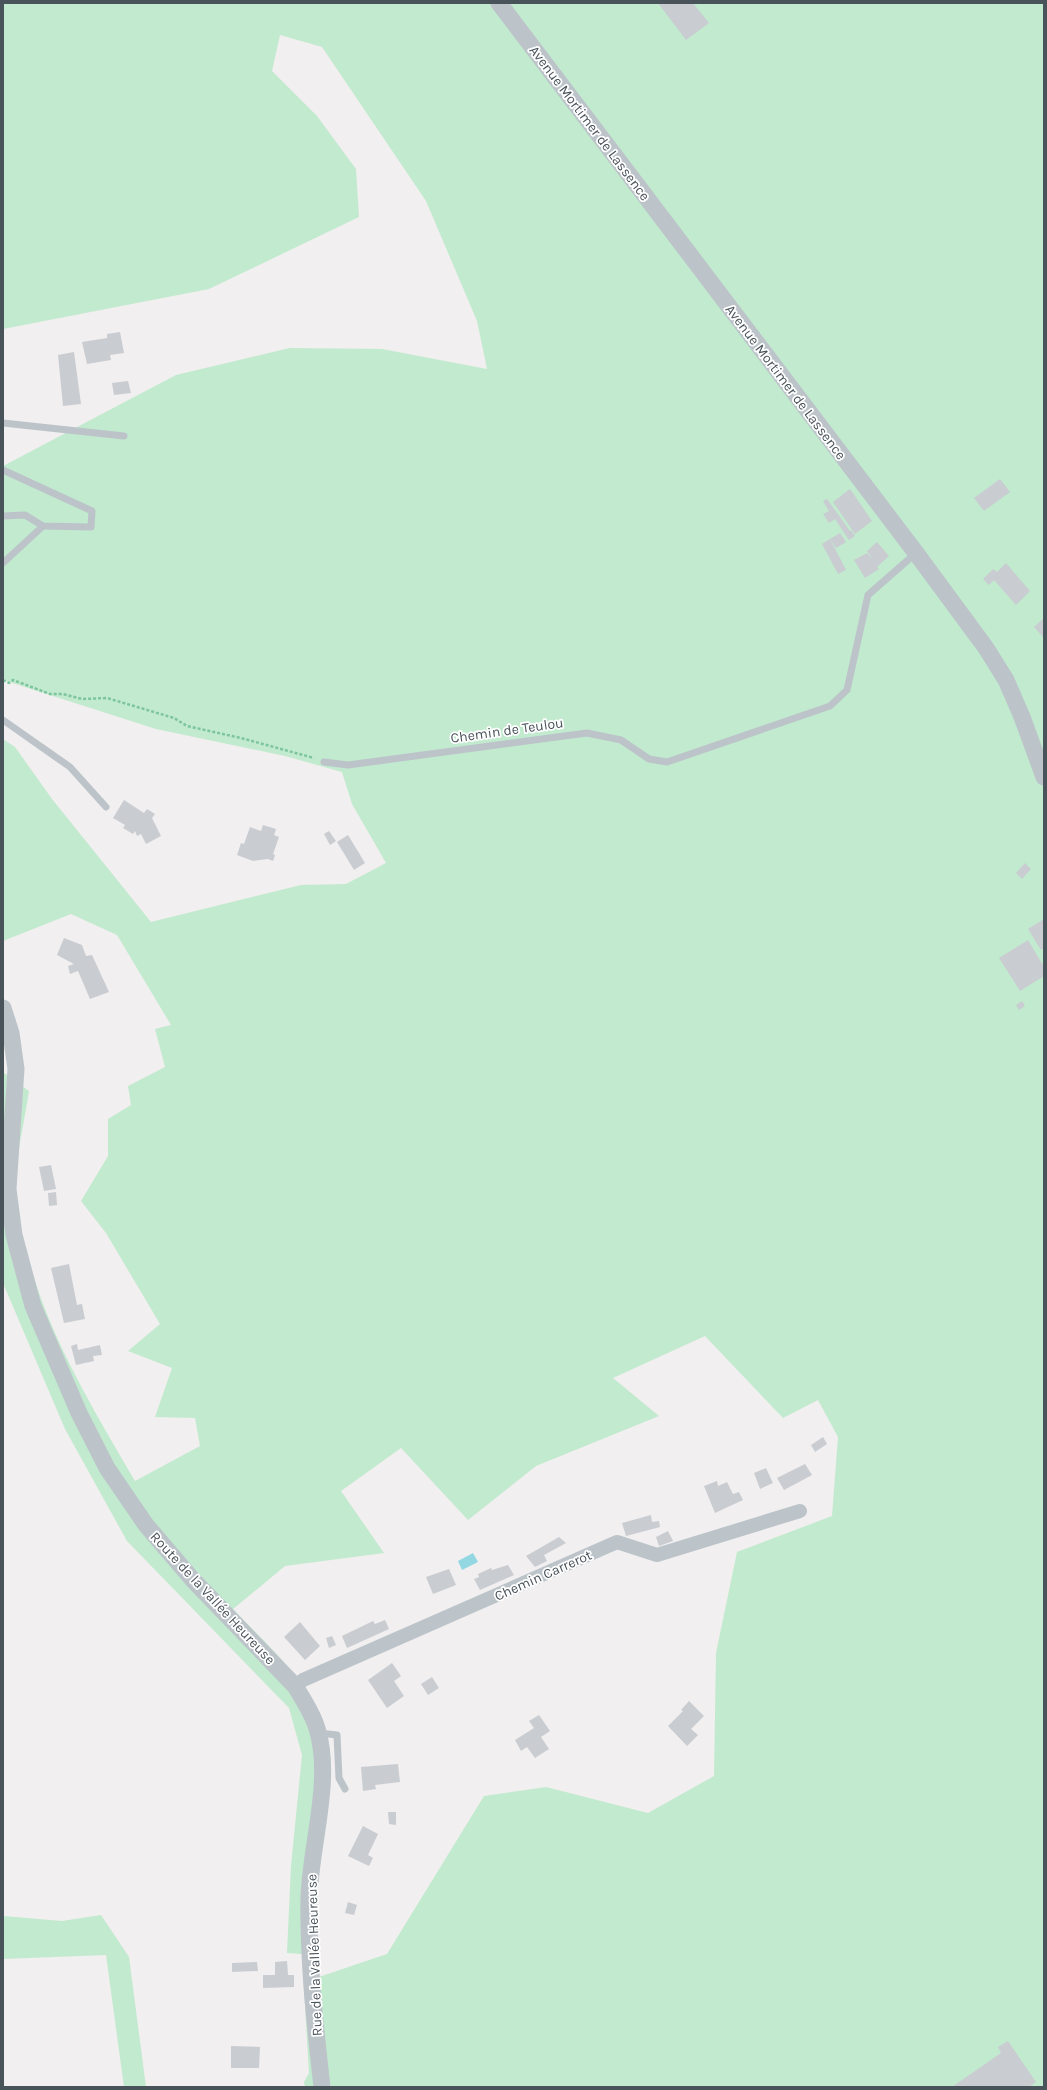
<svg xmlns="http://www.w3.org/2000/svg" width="1047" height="2090" viewBox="0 0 1047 2090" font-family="Karla,sans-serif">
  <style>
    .green { fill: #c2eacf; fill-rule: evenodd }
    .water { fill: #93d7e3 }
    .building { fill: #c9ccd1 }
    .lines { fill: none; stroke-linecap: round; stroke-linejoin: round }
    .path { stroke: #7dc59d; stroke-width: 2.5; stroke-dasharray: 3 2; stroke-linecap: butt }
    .service { stroke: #bcc4ca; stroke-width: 7 }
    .minor { stroke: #bcc4ca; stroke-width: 14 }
    .tertiary { stroke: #bcc4ca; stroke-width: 17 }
    .labels { text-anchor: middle; stroke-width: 3.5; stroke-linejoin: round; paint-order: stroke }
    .street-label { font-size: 14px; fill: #49535a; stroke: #fff }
  </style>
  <rect width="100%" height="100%" fill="#f1efef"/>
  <g class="green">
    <path d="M3,3H1044V2087H305L304,2082L309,2073L302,1954L287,1953L291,1866L302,1755L289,1708L127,1541L65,1429L3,1283V1072L29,1091C25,1118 17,1151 16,1178C15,1203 20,1226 26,1250C47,1334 92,1407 135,1481L200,1446L195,1418L155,1417L172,1368L128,1351L160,1324L106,1233L81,1201L108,1156V1119L131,1105L128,1086L165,1067L155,1029L171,1025L117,935L71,914L3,941V739L15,747L52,799L151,922L301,885L346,884L386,863L352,804L342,772L285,756L156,729L3,680V466L176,375L290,348L382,349L487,369L477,321L426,201L322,47L280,35L272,71L317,116L356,169L359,217L209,289L3,329ZM705,1336L783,1418L818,1400L838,1437L832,1516L737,1552L716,1653L714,1776L648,1813L546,1787L484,1796L387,1954L319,1977L315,1911L331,1768C332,1701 276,1654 233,1609L285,1566L384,1553L341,1491L401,1448L468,1520L536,1466L659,1416L613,1378Z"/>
    <polygon points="101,1915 129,1957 146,2087 124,2087 106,1955 3,1959 3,1916 62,1921"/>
  </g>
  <polygon class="water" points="473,1553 478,1562 462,1570 458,1561"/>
  <g class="building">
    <polygon points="658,3 693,3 709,23 686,40"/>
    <polygon points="120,332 124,353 110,355 111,360 87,364 82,342 107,338 107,334"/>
    <polygon points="74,352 81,404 63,406 58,355"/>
    <polygon points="128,381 131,393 114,395 112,383"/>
    <polygon points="1000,479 1010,492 984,511 974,498"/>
    <polygon points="850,489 872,521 855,534 833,502"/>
    <polygon points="827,499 850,531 851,530 855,536 849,540 835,519 829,523 823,514 829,511 823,501"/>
    <polygon points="840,533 846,542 836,548 830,539 846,570 838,574 822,544 830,539"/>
    <polygon points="877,542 889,556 877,567 879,569 865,578 854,560 867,553 873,560 867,551"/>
    <polygon points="1006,563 1030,591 1016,605 994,580 989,585 983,579 993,569 997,572"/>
    <polygon points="1044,618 1044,638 1034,627"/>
    <polygon points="124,800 144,813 147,809 155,814 152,818 161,836 146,844 141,834 137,836 135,831 133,834 123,828 125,825 113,818"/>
    <polygon points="263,825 276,829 274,835 279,837 273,854 275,855 273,861 268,859 253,861 237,855 241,843 244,844 250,827 261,831"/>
    <polygon points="329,831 336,841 330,845 324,834"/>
    <polygon points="348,835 365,863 354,870 337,842"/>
    <polygon points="1025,863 1031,869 1022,879 1016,873"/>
    <polygon points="1044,919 1044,948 1041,950 1028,929"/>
    <polygon points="64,938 82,945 86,956 92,955 109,992 90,999 78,971 70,974 68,966 74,964 57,955"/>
    <polygon points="1028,940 1044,967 1044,976 1020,991 999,958"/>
    <polygon points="1022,1001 1025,1006 1019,1010 1016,1005"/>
    <polygon points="51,1165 56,1189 44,1191 39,1167"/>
    <polygon points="56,1192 57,1205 49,1206 48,1193"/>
    <polygon points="69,1264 77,1305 82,1304 85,1319 64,1323 51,1268"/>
    <polygon points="77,1344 78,1350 100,1345 102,1355 93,1356 94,1361 76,1365 71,1346"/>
    <polygon points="823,1437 827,1444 815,1452 811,1445"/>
    <polygon points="805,1464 812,1475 784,1490 777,1478"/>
    <polygon points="766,1468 773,1483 760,1489 754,1473"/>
    <polygon points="717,1481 718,1486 727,1482 733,1494 739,1492 743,1500 715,1513 704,1486"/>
    <polygon points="651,1515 652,1522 659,1521 660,1527 626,1536 622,1523"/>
    <polygon points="668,1531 673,1541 659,1546 656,1537"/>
    <polygon points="559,1537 566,1543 544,1555 547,1561 535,1567 526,1556"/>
    <polygon points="508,1565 514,1575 480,1590 474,1579 479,1577 478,1574 491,1568 492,1570"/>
    <polygon points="449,1569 456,1585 433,1594 426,1577"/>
    <polygon points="385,1620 389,1629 347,1648 342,1636 373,1621 375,1624"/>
    <polygon points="300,1622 320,1646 305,1660 284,1637"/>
    <polygon points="332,1636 336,1645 329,1648 326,1638"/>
    <polygon points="392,1663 401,1676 394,1681 404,1696 387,1708 368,1680"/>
    <polygon points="432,1677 439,1688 428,1695 421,1684"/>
    <polygon points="689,1701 704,1716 691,1729 698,1735 687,1746 668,1726 683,1711 681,1710"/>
    <polygon points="539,1715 550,1731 541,1737 549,1749 535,1758 527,1747 521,1751 515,1740 534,1728 529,1721"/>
    <polygon points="398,1764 400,1782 375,1785 376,1789 363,1791 361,1767"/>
    <polygon points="388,1812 396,1812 396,1825 389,1824"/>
    <polygon points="363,1826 378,1834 368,1855 373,1858 369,1866 348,1856"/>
    <polygon points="348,1902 357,1905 354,1915 345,1913"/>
    <polygon points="287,1961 288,1975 294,1975 294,1987 263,1988 263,1975 275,1975 275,1962"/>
    <polygon points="257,1962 258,1971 232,1972 232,1963"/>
    <polygon points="1008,2041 1036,2082 1029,2087 952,2087 1001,2053 998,2047"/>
    <polygon points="231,2046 260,2047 259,2068 231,2068"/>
  </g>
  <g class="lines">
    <polyline class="path" points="3,680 9,683 13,680 50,694 63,694 82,699 107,698 174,718 187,726 241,738 314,758"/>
    <g class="service">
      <polyline points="3,423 124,436"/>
      <polyline points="3,470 92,511 91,527 43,526 25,515 3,516"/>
      <polyline points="3,563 43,526"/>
      <polyline points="3,720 70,767 106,807"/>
      <polyline points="324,762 348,765 587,733 621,740 649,759 667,762 830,706 847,690 868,595 916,553"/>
      <polyline points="319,1733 337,1735 339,1778 345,1789"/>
    </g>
    <polyline class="minor" points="295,1686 303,1680 617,1542 657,1555 800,1511"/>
    <g class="tertiary">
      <polyline points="499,3 916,553 986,648 1006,680 1022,717 1044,777"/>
      <path d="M3,1008L11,1033L16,1069L8,1189L14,1235L33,1306L79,1413L107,1468L146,1525L193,1580L295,1686C304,1701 314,1716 318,1732C332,1784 310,1846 309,1899C308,1962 315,2025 322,2087"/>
    </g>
  </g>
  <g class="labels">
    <g class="street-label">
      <text transform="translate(590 123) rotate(53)" y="5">Avenue Mortimer de Lassence</text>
      <text transform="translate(786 382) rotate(53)" y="5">Avenue Mortimer de Lassence</text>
      <text transform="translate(507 730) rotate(-8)" y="5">Chemin de Teulou</text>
      <text transform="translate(543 1575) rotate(-24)" y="5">Chemin Carrerot</text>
      <text transform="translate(213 1598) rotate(47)" y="5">Route de la Vallée Heureuse</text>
      <text transform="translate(314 1955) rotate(-92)" y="5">Rue de la Vallée Heureuse</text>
    </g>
  </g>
  <rect width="1047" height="2090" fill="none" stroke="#49535a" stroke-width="8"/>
</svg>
